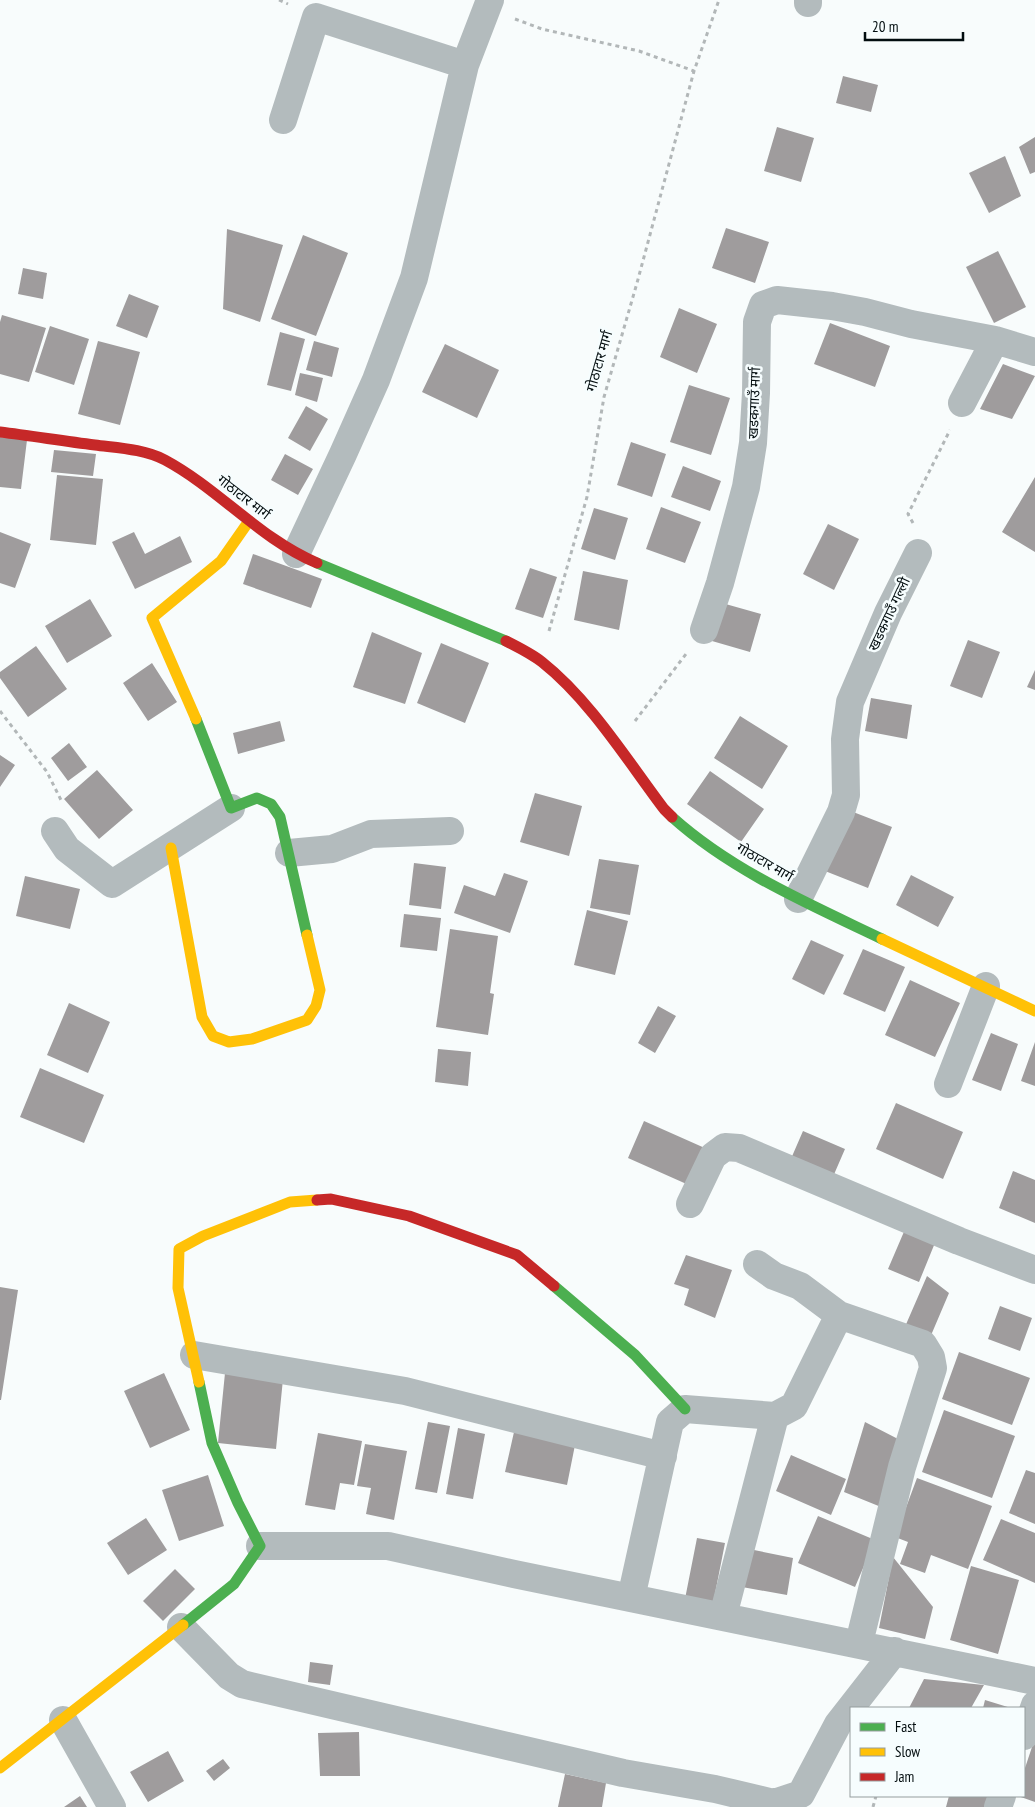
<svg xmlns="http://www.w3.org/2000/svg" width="1035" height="1807" font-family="'PT Sans Narrow','Noto Sans Devanagari',sans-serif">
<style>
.building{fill:#9f9c9d}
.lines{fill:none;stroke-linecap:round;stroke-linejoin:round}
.path{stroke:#b2b7b8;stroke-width:3;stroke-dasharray:4 4;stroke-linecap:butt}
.street{stroke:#b3bbbd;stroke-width:28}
.fast{stroke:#4caf50;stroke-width:11}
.slow{stroke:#ffc107;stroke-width:11}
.jam{stroke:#c62828;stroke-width:11}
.labels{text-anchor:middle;stroke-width:5;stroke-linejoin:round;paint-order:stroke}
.street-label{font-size:14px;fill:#030d0f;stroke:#f6fdfe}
</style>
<rect width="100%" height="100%" fill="#f8fcfc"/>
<path class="building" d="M843 76 878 85 871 112 836 103Z
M777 127 814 138 801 182 764 171Z
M1035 137V172L1030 174 1019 147Z
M1005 156 1021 196 989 213 969 173Z
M726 228 769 242 755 283 712 268Z
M227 229 283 245 260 322 223 309Z
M303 235 348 253 316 336 271 319Z
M998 251 1026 307 994 323 966 267Z
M23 268 47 273 43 299 18 294Z
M129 294 159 306 147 338 116 326Z
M679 308 717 324 697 373 660 357Z
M2 315 46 328 29 382 0 374V322Z
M830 323 890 346 875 387 814 364Z
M50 326 89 339 74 385 35 372Z
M280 332 305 339 291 391 267 385Z
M98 341 140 352 120 425 78 414Z
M314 341 339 348 332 377 306 370Z
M445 344 499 370 477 418 422 392Z
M1003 364 1035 376 1012 419 980 409Z
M300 373 323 378 317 402 295 395Z
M689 385 730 398 711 455 670 442Z
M306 406 328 419 310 451 288 438Z
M0 437 27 440 21 489 0 487Z
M631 442 666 454 652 497 617 485Z
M54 450 96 454 93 476 51 472Z
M285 454 313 469 298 495 271 480Z
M683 466 721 481 710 511 671 497Z
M57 475 103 479 96 545 50 540Z
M1035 477V552L1002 532Z
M661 507 701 522 685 563 646 549Z
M594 508 628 518 615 560 581 549Z
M828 524 859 539 834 590 803 574Z
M0 532 31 544 15 588 0 583Z
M134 532 145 554 180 536 192 562 135 589 112 542Z
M253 554 322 579 311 608 243 584Z
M530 568 557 577 543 618 515 609Z
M583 571 628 580 619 630 574 620Z
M90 599 112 636 67 663 45 626Z
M722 603 761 614 750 652 712 641Z
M372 632 422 653 405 704 353 687Z
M968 640 1000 652 982 698 950 686Z
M441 643 489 663 465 723 417 703Z
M36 646 67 689 28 717 0 678V672Z
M152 663 177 702 148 721 123 683Z
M1035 670V690L1027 687Z
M871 698 912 705 907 739 865 731Z
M740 716 788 746 762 789 714 758Z
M280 721 285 741 238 754 233 733Z
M69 743 87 767 68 781 51 758Z
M0 755 15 765 0 787Z
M97 770 133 810 99 839 64 799Z
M710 771 764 809 741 842 687 804Z
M535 793 582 806 569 856 520 842Z
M848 810 892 827 868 888 825 871Z
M599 859 639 865 630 915 590 908Z
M414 863 446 867 441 909 409 905Z
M504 873 528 881 510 933 454 913 464 885 495 896Z
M911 875 954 897 938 927 896 905Z
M25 876 80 889 70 929 16 916Z
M587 910 628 921 615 975 574 965Z
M404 914 441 918 437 951 400 947Z
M450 929 498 936 490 993 494 994 488 1035 436 1027Z
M811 940 844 955 824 995 792 979Z
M863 949 905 967 885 1012 843 994Z
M910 980 960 1003 935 1057 885 1035Z
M69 1003 110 1022 88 1073 47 1055Z
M658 1006 676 1016 655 1053 638 1043Z
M991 1033 1018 1044 1001 1091 972 1080Z
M1035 1042V1086L1021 1081Z
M438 1049 471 1052 468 1086 435 1082Z
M40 1068 104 1095 84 1143 20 1117Z
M896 1103 963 1132 943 1179 876 1149Z
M644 1121 707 1149 691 1186 628 1158Z
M803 1131 845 1149 832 1179 790 1161Z
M1013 1171 1035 1180V1223L999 1208Z
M909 1220 939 1233 919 1282 888 1269Z
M686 1255 732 1270 715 1318 684 1305 689 1289 674 1284Z
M927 1276 949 1293 929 1340 904 1329Z
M0 1287 18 1290 1 1400H0Z
M1000 1306 1032 1318 1020 1351 988 1339Z
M959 1352 1030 1378 1012 1425 942 1399Z
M164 1373 190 1430 150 1448 124 1391Z
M225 1373 283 1379 276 1449 218 1443Z
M944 1410 1015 1436 992 1498 922 1472Z
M428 1422 450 1426 437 1493 415 1489Z
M865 1422 898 1439 886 1509 844 1492Z
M458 1428 485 1434 473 1499 446 1494Z
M514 1432 575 1445 567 1485 505 1472Z
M318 1433 362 1441 354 1485 340 1483 335 1510 305 1505Z
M365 1444 407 1451 394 1520 366 1514 371 1488 357 1486Z
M791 1455 846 1479 831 1515 776 1491Z
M1026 1470 1035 1473V1524L1009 1513Z
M208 1475 224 1526 179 1541 162 1490Z
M917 1478 992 1506 968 1569 931 1555 925 1573 900 1564 908 1542 895 1537Z
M818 1516 875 1540 855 1587 798 1563Z
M146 1518 167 1550 128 1575 107 1543Z
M1001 1519 1035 1533V1583L983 1560Z
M697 1538 725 1543 712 1609 684 1604Z
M749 1549 793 1558 787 1595 742 1587Z
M893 1557 933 1607 925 1639 879 1628Z
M971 1566 1019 1580 998 1654 950 1640Z
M175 1569 195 1589 163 1621 143 1601Z
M310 1662 333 1665 330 1685 308 1682Z
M924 1679 984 1685 971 1708H909Z
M985 1700 1011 1708H983Z
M359 1732 360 1776H320L318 1733Z
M1035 1738V1802L1018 1796H1024V1771Z
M168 1751 184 1781 148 1802 130 1772Z
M223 1759 230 1768 214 1781 206 1771Z
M565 1774 606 1783 602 1807H558Z
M80 1796 87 1807H64Z
M949 1796H989L985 1807H946Z"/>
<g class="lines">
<path class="path" d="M279 0 288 4
M515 19 542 29 639 51 694 71
M913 523 908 514 950 430
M549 631 587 497 604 397 637 283 694 71 719 0
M0 711 47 772 62 802
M635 721 686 654
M873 1807 876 1796"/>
<path class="street" d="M808 3V0
M283 120 316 17 465 65
M962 403 995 340
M296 554 343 454 376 380 414 278 465 65 490 0
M704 630 720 583 746 487 753 443 756 393 757 322 763 305 777 300 832 306 865 312 911 324 995 340 1035 352
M55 831 67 849 112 884 231 808
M289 853 332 849 371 834 450 831
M798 899 841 812 846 795 845 739 850 702 888 613 918 553
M948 1084 986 986
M690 1204 713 1156 725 1147 739 1148 959 1241 1035 1270
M757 1264 774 1276 800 1286 839 1315 923 1344 931 1357 933 1368 902 1467 859 1643
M194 1355 405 1391 663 1456
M260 1546H388L514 1574 1035 1681
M631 1598 670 1422 685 1409 775 1416 794 1406 839 1315
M723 1616 775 1416
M181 1627 229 1676 242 1684 623 1773 715 1789 774 1803 801 1794 838 1724 895 1651
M63 1720 112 1807
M1024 1736 1035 1705
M998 1807 1002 1796"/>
<path class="fast" d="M317 563 506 641
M196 719 231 808 257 798 271 804 280 817 307 935
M672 817C732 871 809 904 882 939
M554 1286 635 1355 685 1409
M183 1625 234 1584 260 1546 238 1503 212 1443 199 1382"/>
<path class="slow" d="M196 719 152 618 221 561 249 521
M171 848 202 1017 213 1036 229 1042 252 1039 307 1020 316 1006 320 990 307 935
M882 939 1035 1011
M199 1382 178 1288 179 1249 203 1236 290 1202 317 1200
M0 1768 183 1625"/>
<path class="jam" d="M0 432C32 436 63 441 95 445 118 448 144 449 165 460 219 489 260 539 317 563
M506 641C518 647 532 654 542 662 590 700 627 760 664 809L672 817
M317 1200 331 1199 409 1216 517 1255 554 1286"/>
</g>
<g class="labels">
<g class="street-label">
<text transform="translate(599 361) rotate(-74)" y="5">गोठाटार मार्ग</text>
<text transform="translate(754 403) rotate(-88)" y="5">खडकगाउँ मार्ग</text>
<text transform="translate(244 497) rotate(38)" y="5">गोठाटार मार्ग</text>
<text transform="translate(889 614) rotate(-65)" y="5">खडकगाउँ गल्ली</text>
<text transform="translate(765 862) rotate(30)" y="5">गोठाटार मार्ग</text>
</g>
</g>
<rect x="850" y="1707" width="175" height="90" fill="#f6fdfe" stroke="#959d9e"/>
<rect x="860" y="1723" width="25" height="8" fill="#4caf50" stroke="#959d9e"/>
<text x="895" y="1732" font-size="15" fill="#030d0f">Fast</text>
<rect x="860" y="1748" width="25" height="8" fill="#ffc107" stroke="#959d9e"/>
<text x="895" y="1757" font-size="15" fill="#030d0f">Slow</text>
<rect x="860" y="1773" width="25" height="8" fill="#c62828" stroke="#959d9e"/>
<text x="895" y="1782" font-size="15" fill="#030d0f">Jam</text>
<path d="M865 32v8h98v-8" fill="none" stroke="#030d0f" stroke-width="2.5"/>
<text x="872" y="32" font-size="15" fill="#030d0f" stroke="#f6fdfe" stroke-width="4" paint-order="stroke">20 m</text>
</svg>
